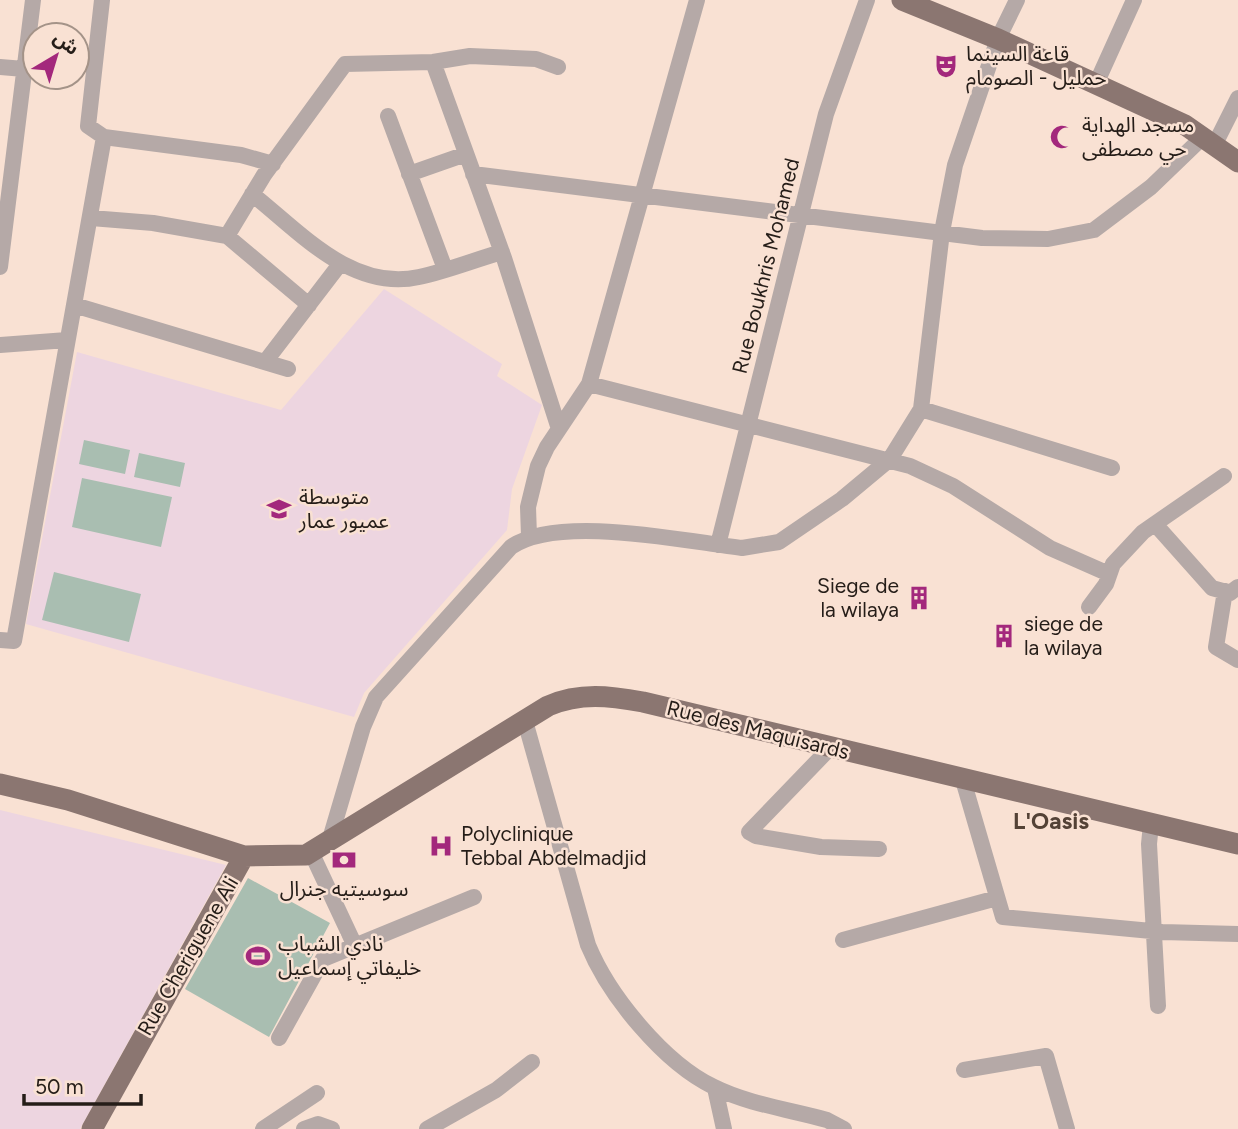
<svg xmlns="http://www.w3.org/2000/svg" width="1238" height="1129" font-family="Figtree,'Noto Sans Arabic',sans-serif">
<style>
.education{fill:#edd5e0}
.grass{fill:#a9beb1}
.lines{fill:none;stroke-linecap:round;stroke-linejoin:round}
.minor{stroke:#b5a9a7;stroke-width:16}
.major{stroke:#8b7671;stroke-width:21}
.labels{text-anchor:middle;stroke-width:5;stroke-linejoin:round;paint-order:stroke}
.poi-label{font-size:21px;fill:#251d18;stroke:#f9e1d3;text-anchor:start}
.street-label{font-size:21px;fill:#251d18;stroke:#f9e1d3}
.neighbourhood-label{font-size:23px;font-weight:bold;fill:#544236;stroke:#f9e1d3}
</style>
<rect width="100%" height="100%" fill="#f9e1d3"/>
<path class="education" d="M384 289 502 364 497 376 542 405 512 489 507 530 364 693 354 717 26 624 77 352 281 410Z
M0 810 226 865 80 1129H0Z"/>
<path class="grass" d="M84 440 130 450 125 474 79 464Z
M139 453 185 463 180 487 134 477Z
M82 478 172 497 161 547 72 527Z
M54 572 141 594 129 642 42 620Z
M248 878 330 923 269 1037 185 989Z"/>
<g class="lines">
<path class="minor" d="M102 0 88 126 104 137 241 155 273 164
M433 62 504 258 559 429
M0 67 24 69
M1096 84 1134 0
M388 116 445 269
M1215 144 1238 98
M409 174 466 154
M473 174 982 238 1048 239 1094 230 1151 187 1204 136
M252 194C300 232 352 292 419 277 447 271 474 260 502 252
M91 218 153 223 227 236 309 305
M227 236 264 175 345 64 433 62 470 56 536 59 558 67
M0 267 33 0
M74 305 288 369
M0 345 67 340
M265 362 340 264
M589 384 910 466 953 486 1050 548 1109 574
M921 409 1112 468
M1155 524 1212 588 1230 593 1238 587
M529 536 528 507 538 466 547 447 589 384 697 0
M718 545 826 114 867 0
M1225 591 1216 647 1238 660
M1089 607 1106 584 1113 564 1143 532 1224 476
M0 640 14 641 104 137
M525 721 588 945C609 996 664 1063 714 1087 748 1104 791 1110 827 1120L844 1129
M830 748 749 832 756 836 821 847 879 849
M963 780 1003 917 1162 932 1238 934
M1151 824 1149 844 1158 1006
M330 839 363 727 376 697 511 547C558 514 683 541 742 548L779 542 842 499 890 459 921 409 942 232 955 165 998 39 1017 0
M311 852 355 946
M843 940 997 898
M279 1038 323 959 474 897
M964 1070 1046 1056 1067 1129
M715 1088 724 1129
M263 1129 317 1093
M304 1129 318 1124 332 1129
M427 1129 496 1090 532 1062"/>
<path class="major" d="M902 0 998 39 1185 125 1238 162
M0 784 68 800 244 856 306 855 548 706C580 692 610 696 643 702L1238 844
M92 1129 244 856"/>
</g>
<defs>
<g id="theatre-bare" transform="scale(1.89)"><path d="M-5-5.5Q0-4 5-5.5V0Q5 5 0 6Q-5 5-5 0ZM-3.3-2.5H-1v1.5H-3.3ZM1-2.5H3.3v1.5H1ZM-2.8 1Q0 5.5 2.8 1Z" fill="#a3287c" stroke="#f9e1d3" stroke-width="2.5" paint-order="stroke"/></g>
<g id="mosque-bare" transform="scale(1.89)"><path d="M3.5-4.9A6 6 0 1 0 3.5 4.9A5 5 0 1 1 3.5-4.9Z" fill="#a3287c" stroke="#f9e1d3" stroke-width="2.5" paint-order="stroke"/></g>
<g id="school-bare" transform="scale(1.89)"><path d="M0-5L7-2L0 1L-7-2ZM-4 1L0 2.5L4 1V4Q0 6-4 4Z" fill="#a3287c" stroke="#f9e1d3" stroke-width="2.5" paint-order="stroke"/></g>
<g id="building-bare" transform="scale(1.89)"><path d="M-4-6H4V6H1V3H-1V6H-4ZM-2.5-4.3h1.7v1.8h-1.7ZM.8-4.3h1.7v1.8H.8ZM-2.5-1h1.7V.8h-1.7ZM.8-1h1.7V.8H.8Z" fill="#a3287c" stroke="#f9e1d3" stroke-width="2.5" paint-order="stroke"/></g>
<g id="hospital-bare" transform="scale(1.89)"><path d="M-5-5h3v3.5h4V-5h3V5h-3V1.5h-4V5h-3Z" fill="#a3287c" stroke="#f9e1d3" stroke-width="2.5" paint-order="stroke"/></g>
<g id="bank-bare" transform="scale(1.89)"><path d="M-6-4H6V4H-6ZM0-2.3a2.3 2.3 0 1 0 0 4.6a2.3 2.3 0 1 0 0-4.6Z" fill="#a3287c" stroke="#f9e1d3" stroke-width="2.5" paint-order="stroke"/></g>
<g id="stadium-bare" transform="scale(1.89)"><path d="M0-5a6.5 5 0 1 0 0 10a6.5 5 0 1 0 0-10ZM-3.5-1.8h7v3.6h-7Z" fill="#a3287c" stroke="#f9e1d3" stroke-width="2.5" paint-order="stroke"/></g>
</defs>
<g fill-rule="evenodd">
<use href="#theatre-bare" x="946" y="66"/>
<use href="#mosque-bare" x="1062" y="137"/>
<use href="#school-bare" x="279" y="509"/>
<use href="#building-bare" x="919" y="598"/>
<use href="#building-bare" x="1004" y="636"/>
<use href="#hospital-bare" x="441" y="846"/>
<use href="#bank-bare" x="344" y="860"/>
<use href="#stadium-bare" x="258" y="956"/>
</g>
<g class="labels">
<g class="poi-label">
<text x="966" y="61">قاعة السينما<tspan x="966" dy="24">حمليل - الصومام</tspan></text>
<text x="1082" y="132">مسجد الهداية<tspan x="1082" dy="24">حي مصطفى</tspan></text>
<text x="299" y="504">متوسطة<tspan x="299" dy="24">عميور عمار</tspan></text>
<text x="899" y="593" text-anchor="end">Siege de<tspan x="899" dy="24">la wilaya</tspan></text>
<text x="1024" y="631">siege de<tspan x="1024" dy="24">la wilaya</tspan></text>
<text x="461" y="841">Polyclinique<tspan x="461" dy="24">Tebbal Abdelmadjid</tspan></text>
<text x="344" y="896" text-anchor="middle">سوسيتيه جنرال</text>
<text x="278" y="951">نادي الشباب<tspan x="278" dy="24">خليفاتي إسماعيل</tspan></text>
</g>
<g class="street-label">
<text transform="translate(766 266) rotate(-76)" y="7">Rue Boukhris Mohamed</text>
<text transform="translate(758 730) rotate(14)" y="7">Rue des Maquisards</text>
<text transform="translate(188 956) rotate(-60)" y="7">Rue Cheriguene Ali</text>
</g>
<g class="neighbourhood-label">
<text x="1051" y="829">L'Oasis</text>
</g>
</g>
<g transform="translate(56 56) rotate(38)"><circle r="33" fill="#f9e1d3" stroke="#a49388" stroke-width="2"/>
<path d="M0-5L12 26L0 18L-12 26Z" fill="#a3287c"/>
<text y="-10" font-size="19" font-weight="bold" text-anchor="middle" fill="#251d18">ش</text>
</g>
<path d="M24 1094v10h117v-10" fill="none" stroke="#251d18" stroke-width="3.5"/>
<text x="35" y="1094" font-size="21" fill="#251d18" stroke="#f9e1d3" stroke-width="5" paint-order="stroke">50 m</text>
</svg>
